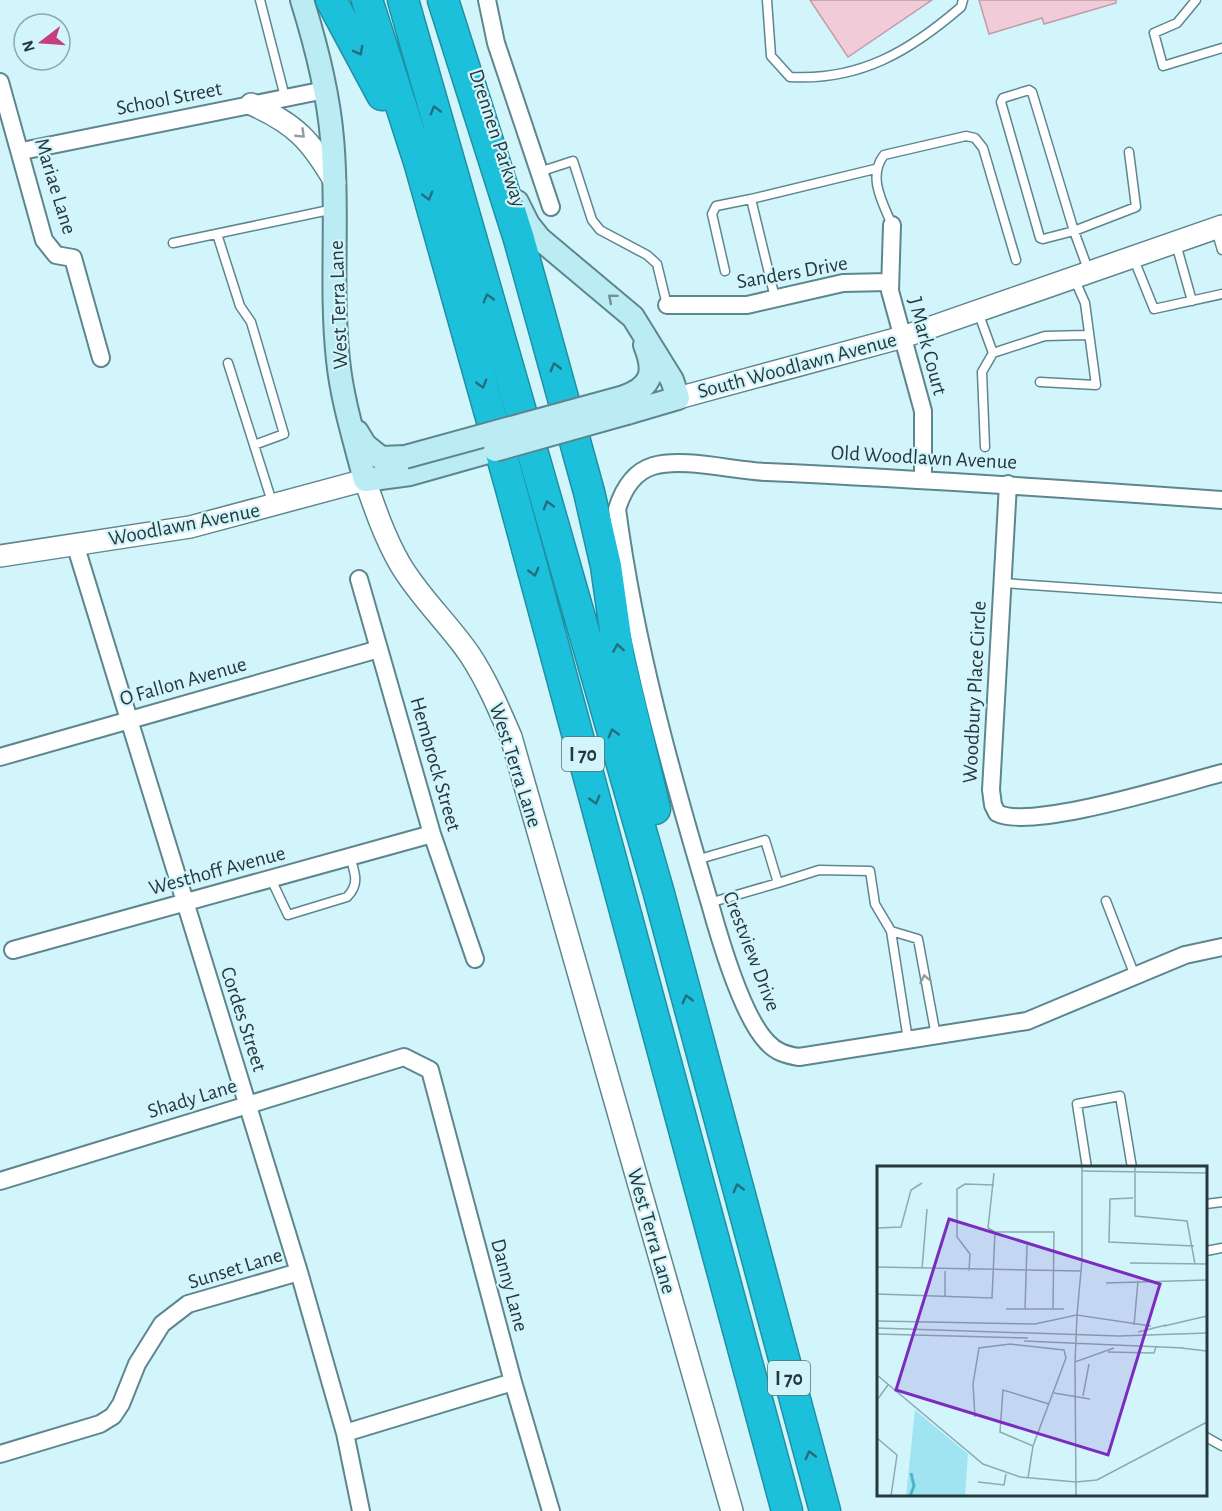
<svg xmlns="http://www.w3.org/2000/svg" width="1222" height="1511" font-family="'Alegreya Sans',sans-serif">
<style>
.building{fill:#f2cbd8;stroke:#c19ca8;stroke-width:1.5}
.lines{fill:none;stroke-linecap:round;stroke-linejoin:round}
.service-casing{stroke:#5d868e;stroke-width:11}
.minor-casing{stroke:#5d868e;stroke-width:20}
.tertiary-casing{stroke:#5d868e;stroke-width:24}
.secondary-casing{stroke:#5d868e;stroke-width:26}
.motorway-casing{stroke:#2090a3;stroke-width:33}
.service{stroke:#fff;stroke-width:8}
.minor{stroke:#fff;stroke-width:16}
.tertiary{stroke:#fff;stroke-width:21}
.secondary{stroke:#bbecf4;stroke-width:22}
.motorway{stroke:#1cc0db;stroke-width:30}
.secondary-bridge-casing{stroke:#5d868e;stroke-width:26;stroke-linecap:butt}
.secondary-bridge{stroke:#bbecf4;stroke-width:22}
.oneway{stroke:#236e7c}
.oneway2{stroke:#939c9e}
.oneway3{stroke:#719298}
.labels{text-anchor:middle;stroke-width:4.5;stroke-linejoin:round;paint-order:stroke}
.shield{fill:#d2f5fc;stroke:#5a7176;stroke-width:1.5}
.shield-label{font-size:20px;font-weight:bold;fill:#27383c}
.street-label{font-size:21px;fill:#27383c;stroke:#d2f5fc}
.inset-river{fill:none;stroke:#4bb6cb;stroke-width:3}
.inset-road{fill:none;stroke:#8ea9af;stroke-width:1.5}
.view{fill:#7b2cbf;fill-opacity:0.15;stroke:#7b2cbf;stroke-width:3}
.inset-edge{fill:none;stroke:#27383c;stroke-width:3}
</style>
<rect width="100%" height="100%" fill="#d2f5fc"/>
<path class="building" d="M810 0H932L848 57Z
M979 0H1116V3L1044 24 1042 18 989 34Z"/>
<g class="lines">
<g class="service-casing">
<path id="service" d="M260 0 285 97
M767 0 771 56 790 77C860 81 910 51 961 7L963 0
M1196 0 1177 23 1154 33 1163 66 1222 48
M1029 90 1032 92 1074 231 1043 239 1040 238 1001 102 1003 98Z
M539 172 573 161 592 220 600 230 647 255 657 264 667 305
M751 199 875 169
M892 225C883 203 867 177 884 155L966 136 975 138 983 148 1016 260
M1216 230 1222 250
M217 234 240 306 251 322 284 434 254 445
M173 243 334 209
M1176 244 1192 301
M1133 257 1154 309 1222 294
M725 271 712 214 716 206 751 199 775 298
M1089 272 1074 231 1136 207 1129 152
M978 312 993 353
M228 363 273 505
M1040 382 1096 385 1085 303 1074 278
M985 447 982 372 993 353 1045 336 1087 335
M1003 583 1222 598
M696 860 765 840 778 883 709 903
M271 879 288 915 347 897C360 884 355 873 350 857
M778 883 819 870 870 871 875 904 891 931 908 1040
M1106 901 1135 976
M891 931 918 939 936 1036
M1087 1168 1077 1104 1120 1096 1132 1168
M1206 1204 1222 1202
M1206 1251 1222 1248
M1206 1437 1222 1446"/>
</g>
<g class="minor-casing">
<path id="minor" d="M487 0 496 43 551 207
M0 82 44 240 56 255 73 258 101 358
M22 151 325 90
M892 225 890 291 923 411V478
M667 305H747L843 283 889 282
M1008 484 991 790 993 805 997 813C1031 831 1179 784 1222 773
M1222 500C1070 489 919 479 767 472 734 471 684 457 653 466 633 472 623 490 617 509 635 645 671 773 710 904 720 940 742 1016 767 1042 776 1052 786 1055 799 1057L1027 1021 1185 955 1222 947
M75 544 299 1272 345 1433 361 1511
M359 579 432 834 475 959
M0 757 379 649
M13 950 432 834
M0 1181 404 1057 430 1070 513 1382 551 1511
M345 1433 513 1382
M0 1454 100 1424 113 1416 121 1404 137 1364 162 1324 188 1304 299 1272"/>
</g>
<g class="tertiary-casing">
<path id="tertiary" d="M251 104C296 124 311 141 335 182
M678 398 903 337 1222 226
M0 556 190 527 365 480C375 509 385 538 400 564 420 598 449 624 470 655 487 681 499 709 511 737L732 1511"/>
</g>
<g class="secondary-casing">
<path id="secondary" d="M302 0C316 45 328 91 332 138 339 212 330 286 338 360 342 400 355 441 365 480L410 474 495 450
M517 202 528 224 540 239 633 317 672 380 678 398 627 413
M624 397C652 387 656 372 645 345
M357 432 365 445 381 458 405 457"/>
</g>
<g class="motorway-casing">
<path id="motorway" d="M331 0 382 95
M367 0 420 165 510 485 787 1511
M403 0 658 890 825 1511
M443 0 519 239 589 492 606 566 619 658 655 809"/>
</g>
<use href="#service" class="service"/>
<use href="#minor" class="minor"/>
<use href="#tertiary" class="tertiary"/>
<use href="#secondary" class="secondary"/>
<use href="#motorway" class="motorway"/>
<g class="secondary-bridge-casing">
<path id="secondary-bridge" d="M495 450 627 413
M405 457 624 397"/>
</g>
<use href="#secondary-bridge" class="secondary-bridge"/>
</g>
<defs><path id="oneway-chevron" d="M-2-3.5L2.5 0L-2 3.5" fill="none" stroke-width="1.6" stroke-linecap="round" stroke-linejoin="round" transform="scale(1.5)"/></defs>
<g class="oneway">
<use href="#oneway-chevron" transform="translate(359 51) rotate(62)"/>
<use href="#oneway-chevron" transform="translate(435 110) rotate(-106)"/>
<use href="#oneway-chevron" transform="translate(428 196) rotate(74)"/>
<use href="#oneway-chevron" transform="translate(488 298) rotate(-106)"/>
<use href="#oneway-chevron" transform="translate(555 367) rotate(-105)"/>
<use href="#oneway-chevron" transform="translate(482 384) rotate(74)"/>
<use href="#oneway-chevron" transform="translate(548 505) rotate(-106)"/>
<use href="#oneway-chevron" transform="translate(534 572) rotate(75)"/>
<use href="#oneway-chevron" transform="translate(618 648) rotate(-99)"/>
<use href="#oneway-chevron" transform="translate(613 733) rotate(-106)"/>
<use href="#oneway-chevron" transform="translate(595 800) rotate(75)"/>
<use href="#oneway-chevron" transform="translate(687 999) rotate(-105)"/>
<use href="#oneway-chevron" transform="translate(738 1188) rotate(-105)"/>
<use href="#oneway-chevron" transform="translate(810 1455) rotate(-105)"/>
</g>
<g class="oneway2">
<use href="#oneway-chevron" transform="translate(301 134) rotate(44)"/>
<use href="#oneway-chevron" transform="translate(925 979) rotate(-101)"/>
</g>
<use class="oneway3" href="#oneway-chevron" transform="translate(612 298) rotate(-140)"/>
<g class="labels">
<g class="shield">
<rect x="562" y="737" width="42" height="34" rx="4.5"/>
<rect x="768" y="1361" width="42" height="34" rx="4.5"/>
</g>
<g class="shield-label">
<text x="583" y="761">I 70</text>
<text x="789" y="1385">I 70</text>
</g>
<g class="street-label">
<text transform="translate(169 98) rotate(-11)" y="7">School Street</text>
<text transform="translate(498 138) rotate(72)" y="7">Drennen Parkway</text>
<text transform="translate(56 186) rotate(73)" y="7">Mariae Lane</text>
<text transform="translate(792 272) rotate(-10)" y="7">Sanders Drive</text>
<text transform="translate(338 305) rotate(-92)" y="7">West Terra Lane</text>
<text transform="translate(928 346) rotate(75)" y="7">J Mark Court</text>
<text transform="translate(797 365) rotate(-15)" y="7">South Woodlawn Avenue</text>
<text transform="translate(924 457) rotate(3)" y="7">Old Woodlawn Avenue</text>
<text transform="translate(184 524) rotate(-11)" y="7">Woodlawn Avenue</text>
<text transform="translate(183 681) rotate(-16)" y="7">O Fallon Avenue</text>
<text transform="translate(974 692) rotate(-87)" y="7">Woodbury Place Circle</text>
<text transform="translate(436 764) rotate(74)" y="7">Hembrock Street</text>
<text transform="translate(516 765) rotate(72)" y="7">West Terra Lane</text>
<text transform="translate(217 870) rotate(-15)" y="7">Westhoff Avenue</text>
<text transform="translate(752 951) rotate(69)" y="7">Crestview Drive</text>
<text transform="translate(244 1019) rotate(72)" y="7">Cordes Street</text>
<text transform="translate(192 1098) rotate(-17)" y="7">Shady Lane</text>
<text transform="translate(652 1231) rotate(74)" y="7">West Terra Lane</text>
<text transform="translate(235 1268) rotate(-17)" y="7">Sunset Lane</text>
<text transform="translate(510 1285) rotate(75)" y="7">Danny Lane</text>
</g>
</g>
<g transform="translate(877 1166)">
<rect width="330" height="330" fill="#d2f5fc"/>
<path d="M38 244 91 288 88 330H29Z" fill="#a0e4f2"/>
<path class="inset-river" d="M33 330 37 320 34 307"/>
<path class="inset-road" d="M258 0V50L310 55 318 98M206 5 330 7M256 32 233 33 232 76 317 80M0 62 24 61 34 24 45 17M118 66H177L176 143M253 97 330 98M0 101 204 105M45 103 50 43M68 105V131M92 105 93 88 80 71V23L88 18 117 19M229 117 330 114M0 128 115 132 118 66 111 62 117 7M129 143H187M148 143 150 79M0 155 158 158 200 149 205 94V0M257 159 261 115M287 160 330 150M0 162 242 170 330 167M261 166 289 159M0 168 151 172M147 175 307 182M237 182 198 196 200 149 274 160M304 182 330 185M231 186 277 187 279 181M198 196 199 330M0 209 106 298 143 311 199 316 220 314 330 256M177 227 213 233M206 230 212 198M0 234 11 219M98 251 96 218 102 182 133 178 187 184 189 192 156 280 151 312M0 272 20 289 14 330M156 280 123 266 126 224 172 238M101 316 127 319 129 308"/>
<path class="view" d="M72 53 283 118 231 289 19 224Z"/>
<rect width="330" height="330" class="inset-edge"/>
</g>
<g transform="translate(42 42) rotate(253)"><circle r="28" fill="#d2f5fc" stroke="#8ea9af" stroke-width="1.5"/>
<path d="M0-4.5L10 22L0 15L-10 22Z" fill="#c63e7b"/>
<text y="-9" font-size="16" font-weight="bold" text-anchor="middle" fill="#27383c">N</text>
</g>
</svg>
